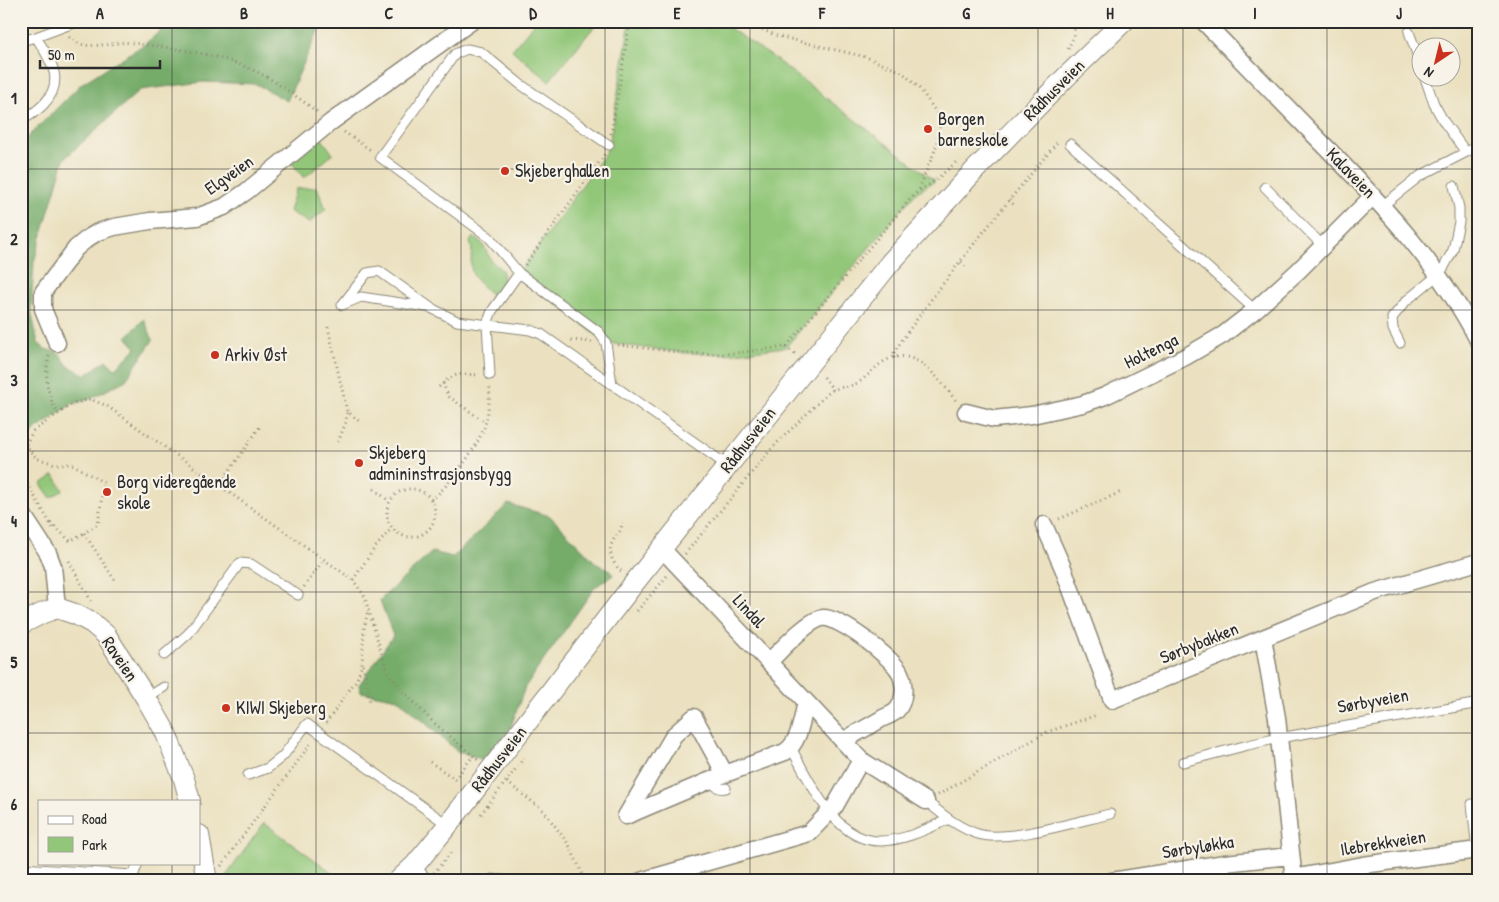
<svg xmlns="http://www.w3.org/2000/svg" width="1499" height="902" font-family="'Patrick Hand',sans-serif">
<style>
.green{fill:#92c779;stroke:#5e7952}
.forest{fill:#75ac69;stroke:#506c4a}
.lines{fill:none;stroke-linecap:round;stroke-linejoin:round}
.service-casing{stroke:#8b8676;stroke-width:11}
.minor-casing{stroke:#8b8676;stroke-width:19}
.tertiary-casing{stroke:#8b8676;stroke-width:22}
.path{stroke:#8b8676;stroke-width:3;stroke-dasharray:1 4;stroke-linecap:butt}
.service{stroke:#fff;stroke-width:9}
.minor{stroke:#fff;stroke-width:16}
.tertiary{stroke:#fff;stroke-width:20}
.grid{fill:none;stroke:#2b2b2b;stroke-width:1;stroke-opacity:0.55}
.poi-dot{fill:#c8321e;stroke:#f7f3e8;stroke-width:2}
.labels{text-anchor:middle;stroke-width:4.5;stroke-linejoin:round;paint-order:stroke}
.street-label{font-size:18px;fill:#2b2b2b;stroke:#f7f3e8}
.poi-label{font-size:18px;fill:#2b2b2b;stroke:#f7f3e8;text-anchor:start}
.neatline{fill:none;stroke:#2b2b2b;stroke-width:2}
.grid-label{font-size:16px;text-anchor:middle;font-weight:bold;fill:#2b2b2b}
</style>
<rect width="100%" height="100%" fill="#f7f3e8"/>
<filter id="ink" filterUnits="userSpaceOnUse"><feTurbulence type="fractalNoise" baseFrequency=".02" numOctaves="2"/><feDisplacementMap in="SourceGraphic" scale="10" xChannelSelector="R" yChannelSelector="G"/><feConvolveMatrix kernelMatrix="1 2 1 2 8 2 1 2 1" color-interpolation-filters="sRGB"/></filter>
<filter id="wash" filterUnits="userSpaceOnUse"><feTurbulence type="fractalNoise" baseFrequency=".0096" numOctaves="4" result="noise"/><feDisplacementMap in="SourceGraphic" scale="20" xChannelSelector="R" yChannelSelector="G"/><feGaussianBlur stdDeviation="1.12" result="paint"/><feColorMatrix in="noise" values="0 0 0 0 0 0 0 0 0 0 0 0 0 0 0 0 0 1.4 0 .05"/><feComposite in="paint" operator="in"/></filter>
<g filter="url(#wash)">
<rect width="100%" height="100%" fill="#ebe1c0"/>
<path class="green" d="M536 21H599L549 81 512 50Z
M630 21H719L771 56 935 181 917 192 901 210 786 347 726 354 686 353 606 343 519 273 605 154 609 145Z
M321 138 333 154 304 178 291 162Z
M317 187 326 209 309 223 289 211 296 189Z
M473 237 482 243 492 262 502 270 503 283 493 296C482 286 470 278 471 263 471 255 473 250 470 242Z
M54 475 63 490 51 498 41 484Z
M264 823 344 881H232L226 876Z"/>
<path class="forest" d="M172 21H312L318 31 287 101 256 84 203 82 140 90 64 159 34 262 31 310 38 343 45 349 59 353 68 366 86 375 106 360 115 369 136 348 126 337 144 319 153 340 126 380 90 399 72 404 34 431 26 444 21 446V279L27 257 21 229V157L27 138 81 84 145 44Z
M508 504 550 516 597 564 609 569 613 575 595 587 525 687 510 729 484 760 457 751 398 699 361 692 359 685 393 636 380 600 432 552 453 557Z"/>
</g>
<g filter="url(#ink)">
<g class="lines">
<g class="service-casing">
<path id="service" d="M1409 32 1422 68
M36 37 79 21
M21 41 36 37C50 60 66 80 44 104 37 111 30 116 21 120
M1425 78 1434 104 1444 122 1465 151
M1070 144 1255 310
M609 145 520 84 481 52 467 49 455 54 380 157 489 237 519 273 599 332 606 343 612 384
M1265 187 1323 246
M1382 206 1420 176 1478 146
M342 305 367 273 379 271 431 308 457 321 530 330 541 334 728 466
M342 305 361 297 427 307
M1400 343 1393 329 1392 318 1406 301 1438 275 1444 267 1453 250 1459 222V208L1454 186
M490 375 487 324 492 311 519 273
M164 655 188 634 240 563 251 564 298 595
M146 698 164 687
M791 748C810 781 834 841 880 841 904 841 927 829 949 819
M1183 762 1248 745 1279 738 1474 704
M248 775 268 768 283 756 307 724 448 825
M710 780C714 786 719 790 726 788
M926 801C942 814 958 828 978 834 1007 843 1079 821 1110 814
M1472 804 1477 850
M415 865 428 881
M21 868 133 875
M132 879 138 863
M489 881 492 879 514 881"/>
</g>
<g class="minor-casing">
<path id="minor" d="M1203 21C1242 61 1281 101 1320 141 1380 202 1439 264 1478 340
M57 343 43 309V292L76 248 88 238 98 232 114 227 150 221 197 217 224 207 247 191 331 122 472 21
M966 412 994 419 1032 415 1083 404 1105 396 1185 357 1223 335 1255 310 1298 271 1373 196
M21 512 48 553 53 566 57 608
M1044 525 1063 568 1112 700 1375 592 1478 562
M662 549 861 760 926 801
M1263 638 1277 718 1294 881
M769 662C780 651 807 621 822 618 838 615 891 657 899 671 905 682 906 701 896 711 893 714 887 716 883 718 870 726 856 733 843 741
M626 816 725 774 785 752C800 742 802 718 806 702
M626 816 674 735 694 717 725 774
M1293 878 1363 865 1478 850
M641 881 809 833 835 806 861 760
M1112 881 1225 863 1290 856"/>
</g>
<g class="tertiary-casing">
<path id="tertiary" d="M21 624 43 613 57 608 75 614 92 623 106 635 146 698 165 731 184 779 190 801
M199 835 207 881
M398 881 415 865 448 825 635 582 890 263 974 171 1066 77 1124 21"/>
</g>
<path class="path" d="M750 21 757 27 777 36 866 57 902 72 921 90 938 115 940 130 935 150 918 192
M69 37C87 54 110 40 132 43 173 48 217 53 255 71 278 82 298 98 319 113
M1068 49 1074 36 1075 21
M344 132 372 151
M611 134 630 21
M1009 200 1015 206
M961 262 965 267
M525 265 605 154
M328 327 347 411 359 421
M571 340 592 342
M618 345 686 353 726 354 786 347 901 210 917 192 935 181 956 162
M786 347 795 354
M49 356C44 376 47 396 58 413
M894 358V352C944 278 1002 209 1059 140
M824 377 833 390
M443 383 448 396 485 422
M439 387C455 372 458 374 479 375
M21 419 26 444 33 455 39 459 55 464H72L104 483 98 524 84 533 116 582
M338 442 346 422 347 412
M26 444 24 470 28 485 54 530
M21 446 26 444 33 431 72 404 90 399 107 406 353 580 364 595 387 671 401 689 432 721 478 760
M219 486 261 425
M387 513a24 24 0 1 1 48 0a24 24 0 1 1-48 0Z
M374 489 389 501
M431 500C449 486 476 449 484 428 489 414 489 399 490 385
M1059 519 1121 492
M51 523 70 541 84 533
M685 554 772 448 824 397C827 395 830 391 833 390 842 386 851 387 859 382 868 376 874 368 883 362 915 342 940 381 957 402
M69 561 91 601
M621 571C614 565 607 553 612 543 616 533 621 535 622 522
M353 580 374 549 391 529
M304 587 324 559
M637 611 667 576
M363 665 366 677 370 703
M326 723 357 679 362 665 364 629 368 610
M430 762 455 779 473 756
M507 782 544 811 569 845 586 881
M938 795 1047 732 1097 715
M481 814 524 758
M221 866 312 742
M434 873 452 851"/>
<use href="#service" class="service"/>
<use href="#minor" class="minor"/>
<use href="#tertiary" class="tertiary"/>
</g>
</g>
<path class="grid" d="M172 21V801M316 21V881M461 21V881M605 21V881M750 21V881M894 21V881M1038 21V881M1183 21V881M1327 21V881M21 169H1478M21 310H1478M21 451H1478M21 592H1478M21 733H1478M172 863V881"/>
<g class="poi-dot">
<circle cx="928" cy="129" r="5"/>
<circle cx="505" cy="171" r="5"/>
<circle cx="215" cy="355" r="5"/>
<circle cx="359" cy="463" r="5"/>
<circle cx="107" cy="492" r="5"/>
<circle cx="226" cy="708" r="5"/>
</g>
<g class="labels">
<g class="street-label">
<text transform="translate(1054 90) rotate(-45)" y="6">Rådhusveien</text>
<text transform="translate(1351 173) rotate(46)" y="6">Kalaveien</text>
<text transform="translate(229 175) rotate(-35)" y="6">Elgveien</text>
<text transform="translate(1151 351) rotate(-26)" y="6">Holtenga</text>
<text transform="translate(748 440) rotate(-52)" y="6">Rådhusveien</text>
<text transform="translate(749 611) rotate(47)" y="6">Lindal</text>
<text transform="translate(1199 643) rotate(-22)" y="6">Sørbybakken</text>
<text transform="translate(120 659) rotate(56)" y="6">Raveien</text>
<text transform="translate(1373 701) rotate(-10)" y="6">Sørbyveien</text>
<text transform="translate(499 759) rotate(-52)" y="6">Rådhusveien</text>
<text transform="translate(1383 843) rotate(-9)" y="6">Ilebrekkveien</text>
<text transform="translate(1198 847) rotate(-9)" y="6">Sørbyløkka</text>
</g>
<g class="poi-label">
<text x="938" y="125">Borgen<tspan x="938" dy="21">barneskole</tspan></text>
<text x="515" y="177">Skjeberghallen</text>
<text x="225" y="361">Arkiv Øst</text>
<text x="369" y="459">Skjeberg<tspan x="369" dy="21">admininstrasjonsbygg</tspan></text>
<text x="117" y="488">Borg videregående<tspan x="117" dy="21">skole</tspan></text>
<text x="236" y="714">KIWI Skjeberg</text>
</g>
</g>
<rect width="1499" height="902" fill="none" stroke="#f7f3e8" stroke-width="55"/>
<rect x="38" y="800" width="162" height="65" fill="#f7f3e8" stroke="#a5a39c"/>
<rect x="48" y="816" width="25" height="8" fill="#ffffff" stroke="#a5a39c"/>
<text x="82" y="824" font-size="15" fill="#2b2b2b">Road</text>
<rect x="48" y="837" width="25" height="15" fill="#92c779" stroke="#a5a39c"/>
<text x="82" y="850" font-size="15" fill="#2b2b2b">Park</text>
<g transform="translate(1436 62) rotate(215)"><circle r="24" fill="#f7f3e8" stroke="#a5a39c"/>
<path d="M0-4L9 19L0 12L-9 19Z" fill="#c8321e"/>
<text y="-8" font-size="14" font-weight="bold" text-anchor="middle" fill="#2b2b2b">N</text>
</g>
<path d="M40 60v8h120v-8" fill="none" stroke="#2b2b2b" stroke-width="2.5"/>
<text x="48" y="60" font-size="15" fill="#2b2b2b" stroke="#f7f3e8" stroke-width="4" paint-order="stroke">50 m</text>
<rect x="28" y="28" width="1444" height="846" class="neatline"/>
<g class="grid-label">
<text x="100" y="19">A</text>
<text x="244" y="19">B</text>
<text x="389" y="19">C</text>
<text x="533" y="19">D</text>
<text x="677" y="19">E</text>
<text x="822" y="19">F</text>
<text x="966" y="19">G</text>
<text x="1110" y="19">H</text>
<text x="1255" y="19">I</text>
<text x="1399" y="19">J</text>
<text x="14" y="104">1</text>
<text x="14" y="245">2</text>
<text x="14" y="386">3</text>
<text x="14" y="527">4</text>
<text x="14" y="668">5</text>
<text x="14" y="810">6</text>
</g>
</svg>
